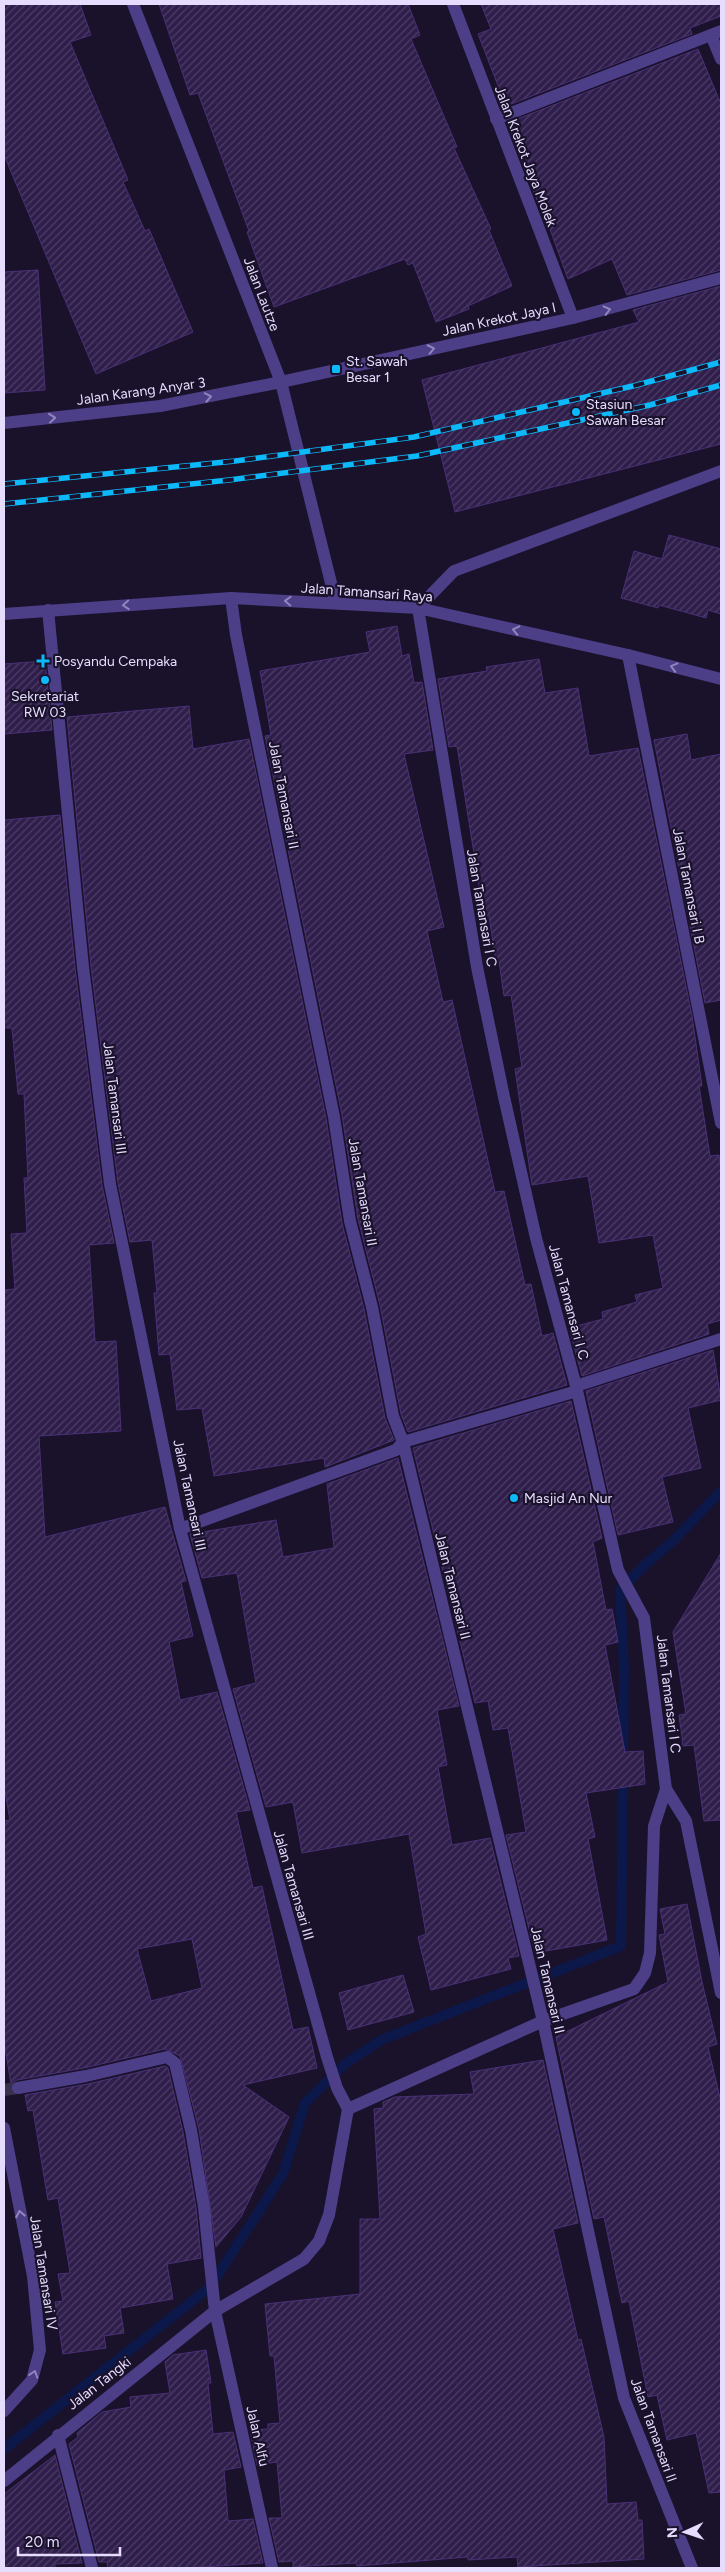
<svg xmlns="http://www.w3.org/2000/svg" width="725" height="2572" font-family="Figtree,sans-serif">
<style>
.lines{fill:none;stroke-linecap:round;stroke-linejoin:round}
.stream{stroke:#0c1849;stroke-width:10}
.building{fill:url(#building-hatch);stroke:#4a3077;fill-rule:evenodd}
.minor-tunnel{stroke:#39304b;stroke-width:12;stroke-dasharray:12 6;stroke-linecap:butt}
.service{stroke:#4d3e88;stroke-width:12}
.minor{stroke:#4d3e88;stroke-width:12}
.tertiary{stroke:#4d3e88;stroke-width:12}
.rail-casing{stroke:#0cb9fa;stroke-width:5.5}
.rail{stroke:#1a122b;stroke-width:4;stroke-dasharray:11;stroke-linecap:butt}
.oneway{stroke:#9285bd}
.poi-dot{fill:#0cb9fa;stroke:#1a122b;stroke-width:2}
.labels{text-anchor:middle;stroke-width:4.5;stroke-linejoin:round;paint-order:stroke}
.street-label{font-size:14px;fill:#e6dcfe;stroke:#1a122b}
.poi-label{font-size:14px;fill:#e6dcfe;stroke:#1a122b;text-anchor:start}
</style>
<defs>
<pattern id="building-hatch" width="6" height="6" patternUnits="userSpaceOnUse" patternTransform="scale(1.25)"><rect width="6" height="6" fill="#2f1e4b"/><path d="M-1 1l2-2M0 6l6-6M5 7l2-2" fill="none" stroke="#4d3e66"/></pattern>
</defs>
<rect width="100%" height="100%" fill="#1a122b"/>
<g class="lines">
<path class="stream" d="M623 1755 624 1667 620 1590 646 1564 674 1540 721 1491
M4 2449 210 2287 283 2174 305 2103 345 2064 381 2040 621 1946 623 1774"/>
</g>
<path class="building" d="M4 4H80L91 35 70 42 128 180 123 182 145 231 149 229 193 332 96 374 4 155Z
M159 4H408L420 35 411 39 457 147 454 148 491 229 489 230 512 286 468 306 469 309 436 322 413 263 408 265 405 259 274 307 247 232 249 231 198 93 190 95Z
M481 4H721V16L690 28 692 34 506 106 478 34 491 29Z
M698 49 721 104V270L627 295 612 259 568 279 542 207 540 208 507 123Z
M38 270 45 390 4 393V272Z
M721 286V444L455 512 422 380 639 322 633 310Z
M669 535 721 549V614L708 610 706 618 659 605 658 608 621 598 634 551 662 559Z
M397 626 402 656 409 654 414 683 422 682 433 750 404 754 444 927 427 931 443 1002 452 1000 495 1192 504 1191 525 1285 531 1284 542 1336 553 1333 567 1385 408 1432 401 1414 380 1305 358 1219 342 1115 265 736 271 735 260 671 370 652 366 632Z
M539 659 545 693 578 688 589 756 638 748 692 1016 702 1086H699L710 1156 719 1155 721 1172V1320L707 1324 709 1334 582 1376 569 1328 603 1319 602 1312 637 1302 635 1295 663 1288 653 1235 599 1243 588 1176 532 1185 515 1069 522 1067 511 995 504 996 499 961H496L489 916 484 917 457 746 449 747 438 679 487 671 486 667Z
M45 661 52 730 4 734V664Z
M189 706 193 749 249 739 326 1118 342 1223 364 1309 385 1418 394 1440 325 1467 324 1458 214 1476 202 1408 177 1410 170 1354 159 1355 154 1293H157L152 1240 130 1242 118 1183 91 966 67 717Z
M687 734 691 760 721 754V1000L705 1003 654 740Z
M60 815 75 968 102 1185 114 1243 89 1245 95 1342 116 1341 121 1431 39 1436 45 1537 165 1507 186 1581 181 1582 193 1636 169 1642 180 1700 217 1692 250 1810 236 1812 253 1888 262 1886 293 2030 308 2027 317 2068 243 2085 289 2117 241 2217 216 2247 199 2129 180 2056 165 2049 84 2068 17 2080 11 2084 4 2041V1821L10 1820 4 1786V1290L15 1289 11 1234 27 1233 24 1178H28L24 1094H18L12 1028H4V820ZM192 1939 202 1988 151 2001 137 1949Z
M713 1350 721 1400 688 1408 701 1468 662 1477 673 1522 618 1535 586 1391Z
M571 1401 602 1538 593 1542 606 1610 612 1609 618 1642 605 1645 625 1752 643 1751 645 1784 586 1793 595 1837 588 1839 607 1940 535 1953 506 1835 526 1832 508 1728 493 1730 488 1701 475 1703 413 1448Z
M398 1458 459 1706 437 1710 447 1765 438 1767 452 1845 490 1838 519 1956 508 1958 511 1969 431 1990 418 1937 426 1934 409 1834 302 1853 293 1802 266 1807 233 1689 256 1683 237 1573 202 1578 190 1534 276 1520 283 1557 334 1548 327 1484Z
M721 1553V1820L704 1821 694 1745 683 1746 679 1715 686 1714 673 1632Z
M687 1904 702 1982 717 2044 708 2047 721 2102V2492L709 2493 696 2433 667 2440 657 2395 648 2397 629 2301 622 2303 604 2217 594 2219 556 2037 668 1982 659 1935 665 1934 660 1909Z
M403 1975 414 2012 348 2030 339 1993Z
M543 2060 578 2223 553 2229 578 2340 581 2339 604 2437 607 2504 636 2502 638 2520H642L644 2559 518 2567 517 2557 468 2560V2557L357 2566 356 2563 293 2567V2561L279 2562 269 2518H282L277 2462 257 2465 250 2430 268 2429V2424L280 2423 274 2356H270L265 2304 360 2294V2219H380L374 2109 383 2108V2102L395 2097 474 2094 470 2072Z
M165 2066 168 2068 183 2132 196 2208 201 2258 167 2264 173 2299 120 2308 124 2333 104 2336 106 2348 63 2354 55 2302 63 2301 58 2274 70 2273 58 2198 48 2200 33 2110 28 2111 25 2095 88 2084Z
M206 2350 211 2383H208L213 2434 233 2432 241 2467 224 2470 228 2521 253 2519 263 2563 188 2568H108L107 2562H99L69 2444 78 2437 77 2433 102 2412 131 2407 130 2397 170 2393 165 2362 173 2355Z
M55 2455 82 2563 55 2564V2568H4V2494Z"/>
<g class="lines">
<path class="minor-tunnel" d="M4 2090 18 2088"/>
<path class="service" d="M418 608 454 571 721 471"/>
<path class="minor" d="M453 4 573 318
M711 35 721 59
M496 119 721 31
M231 598 236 635 334 1117 350 1221 372 1307 393 1416 403 1442 543 2021 624 2398 692 2568
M418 608 477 967 504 1097 536 1238 576 1386 618 1570 644 1618 666 1789 686 1821 721 1993
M628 655 721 1123
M576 1386 721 1339
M180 1529 396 1450 403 1442 577 1391
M18 2088 86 2076 167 2057 175 2063 191 2130 204 2207 215 2311 272 2568
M348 2109 543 2021 634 1989 645 1973 650 1953 654 1826 666 1789
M4 2128 33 2276 40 2350 32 2380 4 2411
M58 2435 92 2568
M4 2481 215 2311 304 2259 319 2241 329 2215 348 2109 337 2088 327 2057 180 1529 110 1184 83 967 48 610"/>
<path class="tertiary" d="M133 4 281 382 336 603
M4 423 160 406 281 382 573 318 721 278
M4 614 231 598 418 608 628 655 721 679"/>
<g class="rail-casing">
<path id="rail" d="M4 484 235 461 414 437 637 385 721 362
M4 504 229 480 417 456 650 405 721 385"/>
</g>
<use href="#rail" class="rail"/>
</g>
<defs><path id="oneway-chevron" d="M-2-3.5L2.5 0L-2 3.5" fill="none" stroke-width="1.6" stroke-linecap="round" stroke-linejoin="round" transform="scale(1.25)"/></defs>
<g class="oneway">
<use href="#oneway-chevron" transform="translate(607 310) rotate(-14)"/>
<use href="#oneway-chevron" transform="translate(431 349) rotate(-12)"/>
<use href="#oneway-chevron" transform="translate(208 397) rotate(-11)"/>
<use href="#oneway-chevron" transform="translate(52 418) rotate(-6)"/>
<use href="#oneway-chevron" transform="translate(288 601) rotate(-177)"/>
<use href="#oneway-chevron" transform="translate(126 605) rotate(176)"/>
<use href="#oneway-chevron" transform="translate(516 630) rotate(-167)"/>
<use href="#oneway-chevron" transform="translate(674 667) rotate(-165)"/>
<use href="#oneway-chevron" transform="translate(20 2214) rotate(-101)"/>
<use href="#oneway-chevron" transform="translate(34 2374) rotate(-72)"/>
</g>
<g class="poi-dot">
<rect x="331" y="364" width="10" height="10" rx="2.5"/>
<circle cx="576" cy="412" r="5"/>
<path d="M40.5 653.5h5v5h5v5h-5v5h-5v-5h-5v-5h5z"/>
<circle cx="45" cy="680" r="5"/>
<circle cx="514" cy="1498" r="5"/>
</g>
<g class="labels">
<g class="street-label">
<text transform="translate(526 156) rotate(69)" y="5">Jalan Krekot Jaya Molek</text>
<text transform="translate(262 294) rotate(69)" y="5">Jalan Lautze</text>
<text transform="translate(499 319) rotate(-12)" y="5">Jalan Krekot Jaya I</text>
<text transform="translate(141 391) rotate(-8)" y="5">Jalan Karang Anyar 3</text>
<text transform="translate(367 592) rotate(4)" y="5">Jalan Tamansari Raya</text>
<text transform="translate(284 795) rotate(79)" y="5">Jalan Tamansari II</text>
<text transform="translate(689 886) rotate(79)" y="5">Jalan Tamansari I B</text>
<text transform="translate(482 908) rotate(80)" y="5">Jalan Tamansari I C</text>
<text transform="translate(115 1098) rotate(83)" y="5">Jalan Tamansari III</text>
<text transform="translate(363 1192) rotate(80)" y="5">Jalan Tamansari II</text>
<text transform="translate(569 1302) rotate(75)" y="5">Jalan Tamansari I C</text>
<text transform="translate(190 1495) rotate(78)" y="5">Jalan Tamansari III</text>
<text transform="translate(453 1586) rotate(76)" y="5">Jalan Tamansari II</text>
<text transform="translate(669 1694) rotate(83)" y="5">Jalan Tamansari I C</text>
<text transform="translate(294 1885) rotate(74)" y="5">Jalan Tamansari III</text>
<text transform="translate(548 1980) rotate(77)" y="5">Jalan Tamansari II</text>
<text transform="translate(44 2273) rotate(81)" y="5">Jalan Tamansari IV</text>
<text transform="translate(99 2383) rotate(-38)" y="5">Jalan Tangki</text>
<text transform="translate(654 2430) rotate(70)" y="5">Jalan Tamansari II</text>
<text transform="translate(258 2436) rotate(77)" y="5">Jalan Alfu</text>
</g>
<g class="poi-label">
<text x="346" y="366">St. Sawah<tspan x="346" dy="16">Besar 1</tspan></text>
<text x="586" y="409">Stasiun<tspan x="586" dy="16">Sawah Besar</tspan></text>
<text x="54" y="666">Posyandu Cempaka</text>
<text x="45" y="701" text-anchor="middle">Sekretariat<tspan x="45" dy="16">RW 03</tspan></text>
<text x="524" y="1503">Masjid An Nur</text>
</g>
</g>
<rect width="725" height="2572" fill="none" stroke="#e6dcfe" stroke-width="10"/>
<g transform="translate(685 2532) rotate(267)" stroke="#1a122b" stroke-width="4" paint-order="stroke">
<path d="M0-4L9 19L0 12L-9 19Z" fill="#e6dcfe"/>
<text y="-8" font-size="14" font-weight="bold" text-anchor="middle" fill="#e6dcfe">N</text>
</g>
<path d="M18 2547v8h102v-8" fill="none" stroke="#e6dcfe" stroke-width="2.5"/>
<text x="25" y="2547" font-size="15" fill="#e6dcfe" stroke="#1a122b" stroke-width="4" paint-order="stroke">20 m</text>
</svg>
